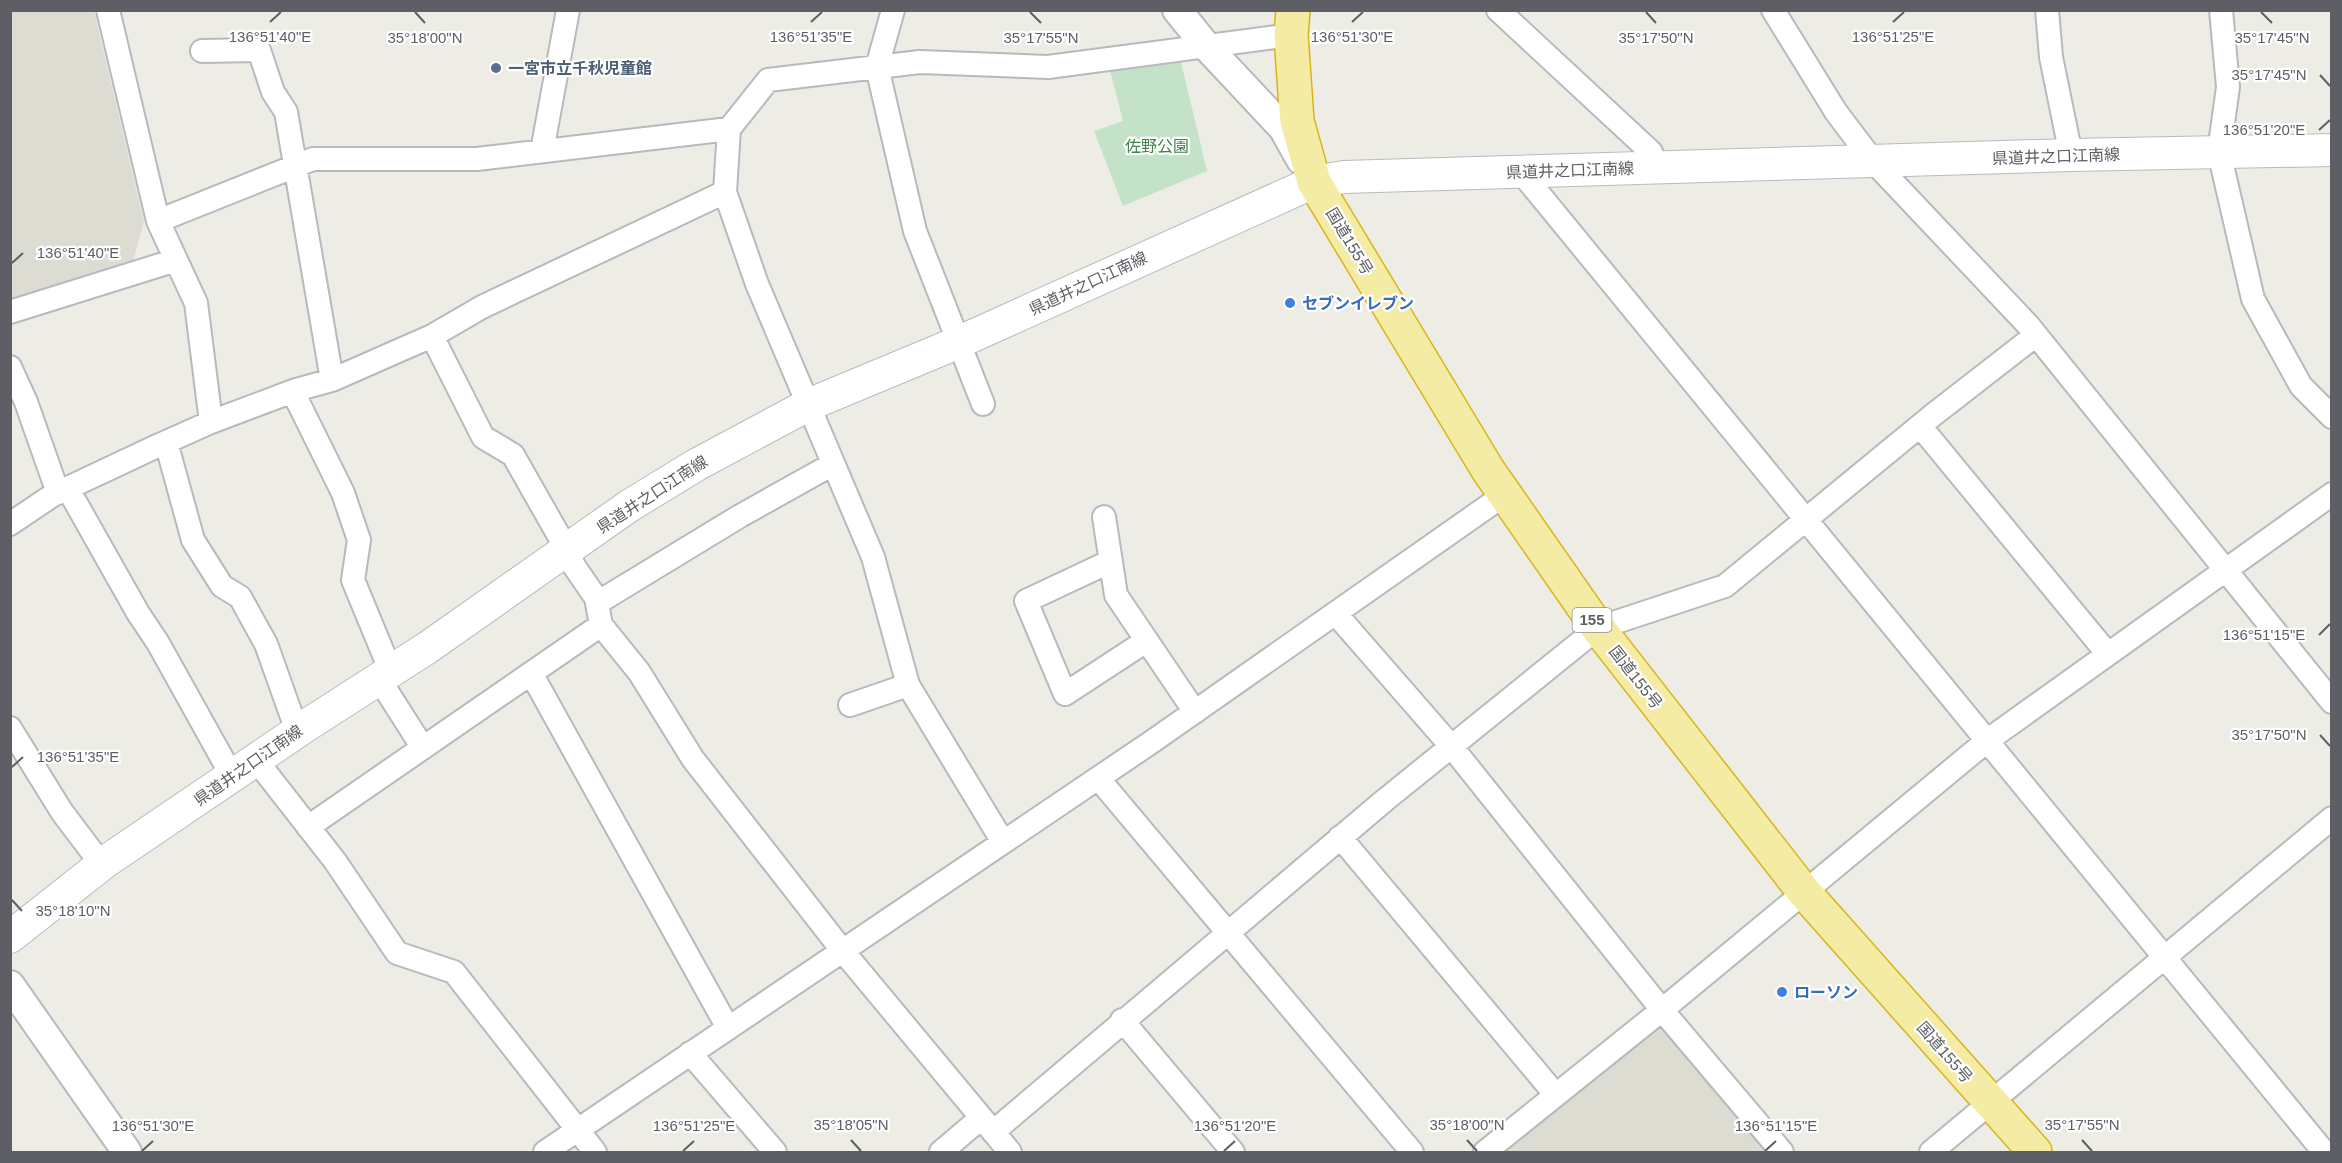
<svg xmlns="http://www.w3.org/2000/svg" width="2342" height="1163" font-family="Helvetica,'Noto Sans JP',sans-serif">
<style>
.education{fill:#dddcd3}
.green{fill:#c4e2c8}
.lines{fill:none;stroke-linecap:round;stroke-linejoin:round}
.minor-casing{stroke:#b7b9bd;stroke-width:26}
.tertiary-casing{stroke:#b7b9bd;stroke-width:32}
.secondary-casing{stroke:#b8babf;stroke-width:34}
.trunk-casing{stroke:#dab418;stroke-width:36}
.minor{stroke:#fff;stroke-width:22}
.tertiary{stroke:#fff;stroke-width:28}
.secondary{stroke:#fff;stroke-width:32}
.trunk{stroke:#f4eca4;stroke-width:33}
.ticks{fill:none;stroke:#5d5f64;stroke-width:2}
.service-dot{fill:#5c6f8a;stroke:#fff;stroke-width:2}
.shop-dot{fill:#3f7fe0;stroke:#fff;stroke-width:2}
.labels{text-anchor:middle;stroke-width:4.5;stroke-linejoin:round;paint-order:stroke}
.shield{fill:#fff;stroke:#8e8f92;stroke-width:1.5}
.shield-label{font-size:15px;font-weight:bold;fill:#5d5f64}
.service-label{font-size:16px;font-weight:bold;fill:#4e5e75;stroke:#fff;text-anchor:start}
.park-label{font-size:16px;fill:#3e8149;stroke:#fff}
.street-label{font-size:16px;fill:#5d5f64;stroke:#fff}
.shop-label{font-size:16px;font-weight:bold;fill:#366cbe;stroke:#fff;text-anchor:start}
.ticks-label{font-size:15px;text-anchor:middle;fill:#5d5f64;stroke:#fff;stroke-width:4.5;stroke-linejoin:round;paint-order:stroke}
</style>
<rect width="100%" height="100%" fill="#edede5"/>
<path class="education" d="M11 11H94L144 222 132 264 11 302Z
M1664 1018 1774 1152H1500Z"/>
<path class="green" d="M1180 58 1207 171 1123 206 1094 131 1123 121 1108 63Z"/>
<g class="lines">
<g class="minor-casing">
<path id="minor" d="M108 10 158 221 196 303 211 422
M893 10 877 67 915 231 983 404
M1498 10 1651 152 1657 168
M1773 10 1836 112 1873 161 2028 325 2332 702
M2047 10 2051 57 2071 155
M2221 10 2228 87 2219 152 2253 299 2301 386 2332 417
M202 51 259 50 273 92 286 112 332 380
M542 151 568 10
M1521 172 2324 1152
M158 221 313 159H477L729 129
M10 312 176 260
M432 336 483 437 513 455 567 550 574 566 596 598 601 625 639 672 693 759 842 950 1010 1152
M10 367 26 402 58 493
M293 392 343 493 359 540 353 580 391 672
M1920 426 2107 653
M166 442 193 540 222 586 240 597 266 644 297 731
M68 489 138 613 158 643 232 776
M1104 517 1116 595 1195 712
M10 524 53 495 155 447 211 422 296 390 332 380 432 336 482 307 725 192
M1111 561 1026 601 1065 694 1146 641
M597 603 740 516 833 464
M1336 614 1451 746 1662 1010 1782 1152
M531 673 728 1028
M379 679 423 748
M850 705 908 685
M10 728 62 812 102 865
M256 760 335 861 397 953 454 972 595 1152
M1098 778 1412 1152
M308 827 601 625
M1340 837 1555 1094
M1003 842 908 685 873 557 757 284 725 192 729 129 768 80 920 62 1048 67 1291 35
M1122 1020 1233 1152
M690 1053 775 1152
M993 1132 1385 800 1598 628 1725 586 1933 415 2036 335
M545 1152 1153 741 1504 495
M941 1152 981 1118
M1485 1152 1662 1010 1988 740 2332 494
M1931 1152 2332 818"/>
</g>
<g class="tertiary-casing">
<path id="tertiary" d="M1177 10 1207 47 1283 128 1301 160
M10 985 127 1152"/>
</g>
<g class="secondary-casing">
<path id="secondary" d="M10 937 105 862 307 725 427 648 629 506 696 465 808 405 957 343 1314 182 1344 177 2071 155 2332 150"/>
</g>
<g class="trunk-casing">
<path id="trunk" d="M1293 10 1291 35 1297 121 1314 182 1488 470 1598 628 1804 892 2035 1152"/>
</g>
<use href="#minor" class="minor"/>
<use href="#tertiary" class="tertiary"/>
<use href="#secondary" class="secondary"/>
<use href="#trunk" class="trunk"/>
</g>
<path class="ticks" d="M415 12 425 23M1030 12 1041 23M1646 12 1656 23M2261 12 2272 23M270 22 281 12M811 22 822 12M1352 22 1363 12M1893 22 1904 12M2320 75 2330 86M2319 130 2330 120M12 263 23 253M2319 635 2330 624M2320 735 2330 746M12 767 23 757M12 900 22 911M851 1140 861 1151M1467 1140 1477 1151M2082 1140 2092 1151M142 1151 153 1141M683 1151 694 1141M1224 1151 1235 1141M1765 1151 1776 1141"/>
<circle class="service-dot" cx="496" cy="68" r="6"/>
<g class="shop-dot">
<circle cx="1290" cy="303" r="6"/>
<circle cx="1782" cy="992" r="6"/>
</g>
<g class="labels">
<rect class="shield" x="1572.5" y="608" width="39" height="24" rx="4.5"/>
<g class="shield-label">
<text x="1592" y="625">155</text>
</g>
<g class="service-label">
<text x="508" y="74">一宮市立千秋児童館</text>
</g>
<g class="park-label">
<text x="1157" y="152">佐野公園</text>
</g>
<g class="street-label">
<text transform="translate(2056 156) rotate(-2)" y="6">県道井之口江南線</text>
<text transform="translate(1570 170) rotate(-2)" y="6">県道井之口江南線</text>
<text transform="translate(1350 241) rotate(59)" y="6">国道155号</text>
<text transform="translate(1088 283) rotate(-25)" y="6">県道井之口江南線</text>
<text transform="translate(652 494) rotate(-33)" y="6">県道井之口江南線</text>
<text transform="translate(1636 677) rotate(52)" y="6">国道155号</text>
<text transform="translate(248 765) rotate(-35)" y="6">県道井之口江南線</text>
<text transform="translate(1945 1052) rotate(49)" y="6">国道155号</text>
</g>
<g class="shop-label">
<text x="1302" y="309">セブンイレブン</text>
<text x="1794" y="998">ローソン</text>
</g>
</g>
<g class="ticks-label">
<text x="270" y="42">136°51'40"E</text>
<text x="811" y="42">136°51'35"E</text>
<text x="1352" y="42">136°51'30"E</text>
<text x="1893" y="42">136°51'25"E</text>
<text x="425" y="43">35°18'00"N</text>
<text x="1041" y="43">35°17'55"N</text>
<text x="1656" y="43">35°17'50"N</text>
<text x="2272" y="43">35°17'45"N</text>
<text x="2269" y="80">35°17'45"N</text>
<text x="2264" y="135">136°51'20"E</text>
<text x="78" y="258">136°51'40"E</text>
<text x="2264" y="640">136°51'15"E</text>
<text x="2269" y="740">35°17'50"N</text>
<text x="78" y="762">136°51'35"E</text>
<text x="73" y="916">35°18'10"N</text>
<text x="851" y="1130">35°18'05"N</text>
<text x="1467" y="1130">35°18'00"N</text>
<text x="2082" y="1130">35°17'55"N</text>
<text x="153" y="1131">136°51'30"E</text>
<text x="694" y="1131">136°51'25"E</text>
<text x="1235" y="1131">136°51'20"E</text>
<text x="1776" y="1131">136°51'15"E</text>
</g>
<rect width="2342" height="1163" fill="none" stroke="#5d5f64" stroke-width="24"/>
</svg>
